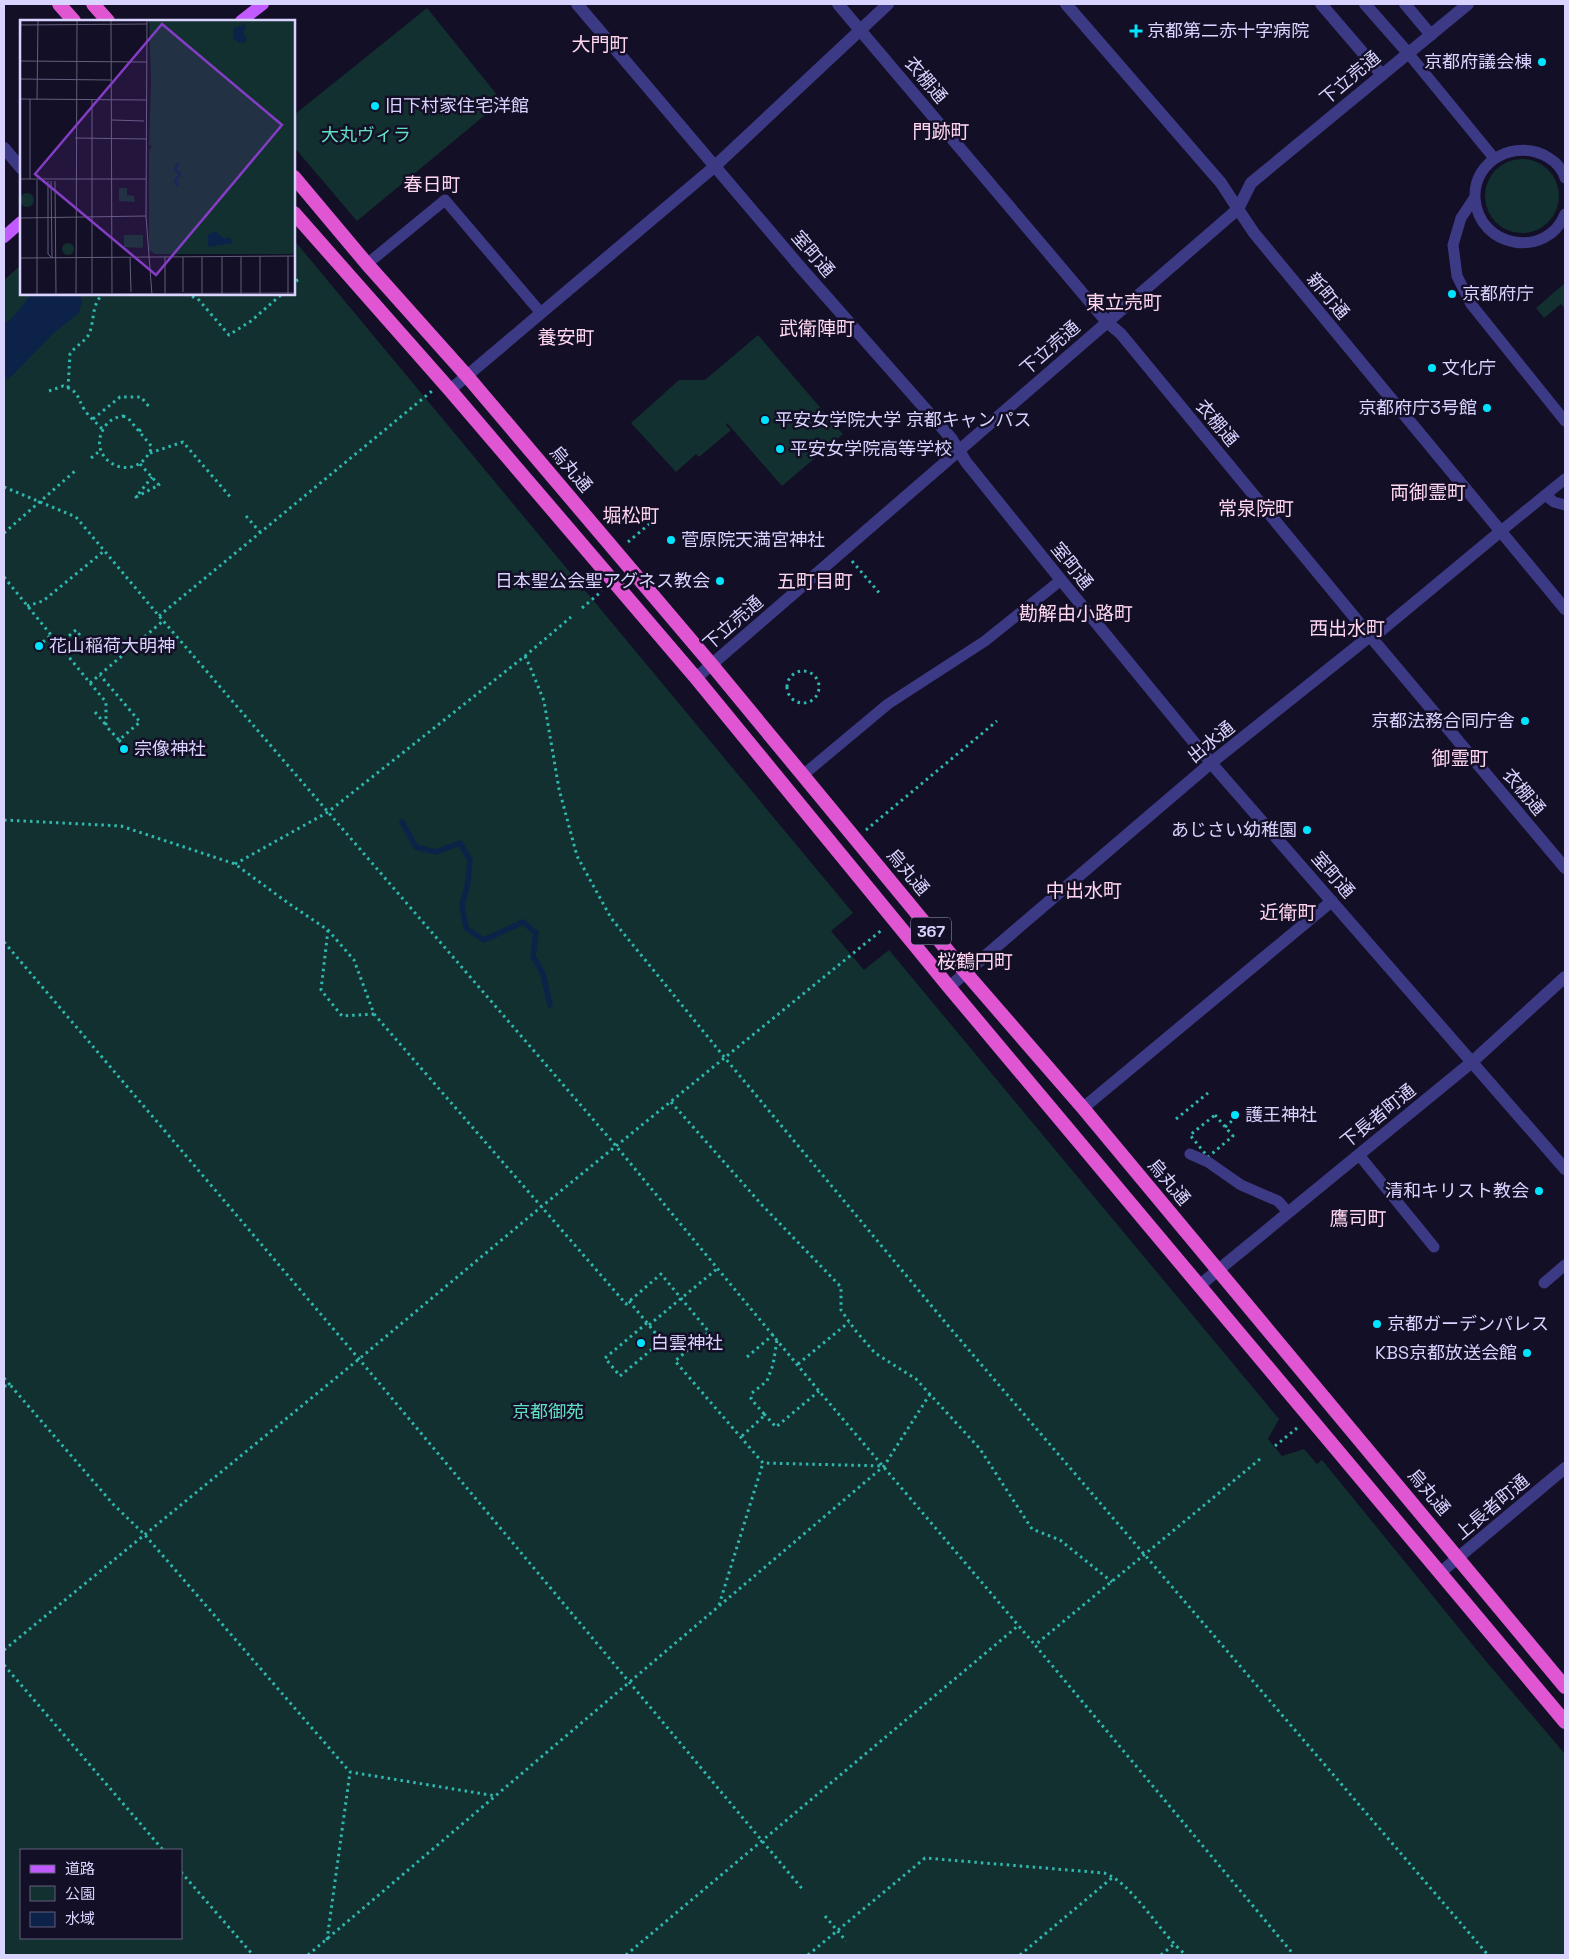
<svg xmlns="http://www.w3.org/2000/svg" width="1569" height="1959" font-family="'Space Grotesk','Noto Sans JP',sans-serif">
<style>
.green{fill:#12302f;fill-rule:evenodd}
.water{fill:#0c2248}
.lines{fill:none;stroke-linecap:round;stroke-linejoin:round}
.stream{stroke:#0c2248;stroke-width:5.5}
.path{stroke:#2fb8b0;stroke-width:3;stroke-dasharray:2.5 4;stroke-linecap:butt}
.service{stroke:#3d3a85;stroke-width:11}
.minor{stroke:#3d3a85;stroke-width:12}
.tertiary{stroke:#3d3a85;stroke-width:12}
.primary{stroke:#c25bff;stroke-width:12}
.trunk{stroke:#e055d1;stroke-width:14}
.poi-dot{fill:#00e5ff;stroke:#130f26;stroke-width:2}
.labels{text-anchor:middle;stroke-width:5;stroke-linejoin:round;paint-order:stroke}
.shield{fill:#130f26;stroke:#9e99be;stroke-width:1}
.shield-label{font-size:16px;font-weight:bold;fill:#d9d4ff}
.poi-label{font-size:18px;fill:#d9d4ff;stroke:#130f26;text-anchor:start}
.street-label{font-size:18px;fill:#d9d4ff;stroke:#130f26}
.park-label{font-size:18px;fill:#5fe0c0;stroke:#130f26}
.neighbourhood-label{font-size:19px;fill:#ffd6f0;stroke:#130f26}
.inset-river{fill:none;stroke:#0c2248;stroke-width:2.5}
.inset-road{fill:none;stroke:#625e7d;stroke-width:1}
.view{fill:#843dc5;fill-opacity:0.15;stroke:#843dc5;stroke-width:2.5}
.inset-edge{fill:none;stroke:#d9d4ff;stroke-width:2.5}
</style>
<rect width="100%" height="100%" fill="#130f26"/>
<path class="green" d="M427 8 502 101 357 221 294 147V115Z
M1485 196a37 37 0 1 1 74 0a37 37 0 1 1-74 0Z
M294 240 853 913 831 931 864 970 889 950 1279 1419 1268 1439 1282 1456 1304 1449 1317 1464 1322 1460 1485 1660 1565 1754V1955H4V280L21 265V294H294ZM21 1850H181V1938H21Z
M1565 283V309L1561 304 1544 318 1536 308Z
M758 335 843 434 782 486 727 423 726 425 731 430 699 457 696 454 676 472 631 423 679 380H705Z"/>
<path class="water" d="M32 294H79L82 301 79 313 54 333 8 380 4 372V324C16 318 22 303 32 294Z"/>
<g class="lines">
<path class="stream" d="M402 822 416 847 436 852 460 843 470 860 468 882 462 905 466 928 484 940 523 922 536 933 533 956 543 974 550 1005"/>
<path class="path" d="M294 273 297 281 294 284
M186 294 198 299 229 335 251 321 282 294
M68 388 70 354C75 346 85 342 89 334 95 321 91 302 104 294
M49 391 63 386C79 391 77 397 84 409 88 416 97 423 103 430
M123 416 128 418 152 447C136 488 84 460 104 428 108 421 115 417 123 416Z
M93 419 120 397H141L151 409
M139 431 144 427
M150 453 183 442 232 499
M91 458 101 450
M140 464 159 485 136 497 152 477
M4 487 76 517 159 616 616 1146 819 1391 1035 1645
M246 516 260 532
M4 533 75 471
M628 542 654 520
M852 561 881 595
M4 577 90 683 163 621
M27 606 43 601 104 551
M582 608 602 591
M159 616 432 391
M43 642 51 635
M59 644 76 630 82 638
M525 656 531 669 544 701 559 789 577 856 611 918 725 1058 950 1328 1488 1955
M787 687a16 16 0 1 1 32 0a16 16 0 1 1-32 0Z
M90 683 106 702V726L119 740 140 722 100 675
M95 712 106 725
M119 740 123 745
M4 820 121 826 235 864 288 903 328 930 354 960 374 1014 626 1304 661 1274 709 1332 675 1361 763 1463 883 1466
M866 830 997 721
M235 864 328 812 525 656 571 617
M328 930 321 990 342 1016 374 1014
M4 942 359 1359 804 1891
M671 1102 762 1205 841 1287V1310L855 1330 875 1353 916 1379 980 1449 1032 1529 1060 1540 1112 1582
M1215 1115 1233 1136 1208 1157 1190 1135Z
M1176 1119 1208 1093
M1225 1127 1233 1120
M1160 1179 1169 1172
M629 1301 662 1341 620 1376 605 1358 647 1323
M649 1325 718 1268
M747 1357 774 1334
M798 1364 849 1322
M4 1378 11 1386
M4 1386H11L113 1504 145 1535 350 1772 496 1796
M764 1414 776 1427 819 1391
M742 1436 765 1415 751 1399 752 1393 767 1381 773 1365 777 1340
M1275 1446 1297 1428
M1260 1459 1035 1645 1294 1955
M719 1605 763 1463
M4 1650 359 1359 541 1207 883 929
M4 1665 163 1850
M181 1872 253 1955
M825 1916 846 1941
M327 1940 350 1772
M308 1955 884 1466 930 1394
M626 1955 1019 1625
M808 1955 925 1858 1104 1873C1132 1882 1161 1935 1186 1955
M1020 1955 1113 1877
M1161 1955 1173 1945"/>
<path class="service" d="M1408 53 1494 158
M1565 178C1563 170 1556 162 1549 158 1518 138 1473 159 1475 198 1478 248 1547 260 1565 214
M1475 197 1461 218 1453 245 1457 276 1471 304 1565 421
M367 264 445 200 541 313
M1545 495 1554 502 1565 505
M1501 531 1565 479
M803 775 888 704 985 641 1061 580
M1190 1154 1208 1162 1241 1185 1278 1201 1288 1212
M1359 1155 1434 1247
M1544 1283 1565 1265"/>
<path class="minor" d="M577 4 802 269 951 438 966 462 1061 580 1211 763 1565 1169
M838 4 1107 322 1121 334 1370 636 1565 868
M1066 4 1221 183 1238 209
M1321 4 1382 75
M1405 4 1431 35
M4 148 21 168
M450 390 714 167 888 4
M949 987 1211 763 1370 636 1378 633 1501 531
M1083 1108 1332 901
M1441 1572 1565 1468"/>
<path class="tertiary" d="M1365 4 1408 53
M1238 209 1254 233 1565 609
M696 678 1238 209 1251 183 1468 4
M1200 1285 1472 1062 1565 977"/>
<path class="primary" d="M241 21 263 4
M4 237 21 222"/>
<path class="trunk" d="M59 4 74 21
M93 4 108 21
M294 177 367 264 467 376 712 665 966 973 1083 1108 1565 1687
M294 213 450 390 696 678 949 987 1565 1722"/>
</g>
<g class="poi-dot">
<path d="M1133.5 23.5h5v5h5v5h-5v5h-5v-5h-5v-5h5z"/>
<circle cx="1542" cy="62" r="5"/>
<circle cx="375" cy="106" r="5"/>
<circle cx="1452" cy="294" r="5"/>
<circle cx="1432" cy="368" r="5"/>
<circle cx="1487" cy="408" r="5"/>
<circle cx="765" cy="420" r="5"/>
<circle cx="780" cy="449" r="5"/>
<circle cx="671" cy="540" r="5"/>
<circle cx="720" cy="581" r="5"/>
<circle cx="39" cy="646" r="5"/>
<circle cx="1525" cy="721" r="5"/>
<circle cx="124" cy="749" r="5"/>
<circle cx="1307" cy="830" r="5"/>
<circle cx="1235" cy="1115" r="5"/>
<circle cx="1539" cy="1191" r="5"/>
<circle cx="1377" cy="1324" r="5"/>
<circle cx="641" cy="1343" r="5"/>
<circle cx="1527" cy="1353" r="5"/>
</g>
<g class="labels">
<rect class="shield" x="911" y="917.5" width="40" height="27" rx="4"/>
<g class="shield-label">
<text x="931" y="937">367</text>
</g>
<g class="poi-label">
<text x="1147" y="37">京都第二赤十字病院</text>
<text x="1532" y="68" text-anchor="end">京都府議会棟</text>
<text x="385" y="112">旧下村家住宅洋館</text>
<text x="1462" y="300">京都府庁</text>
<text x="1442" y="374">文化庁</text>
<text x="1477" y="414" text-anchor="end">京都府庁3号館</text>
<text x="775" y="426">平安女学院大学 京都キャンパス</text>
<text x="790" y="455">平安女学院高等学校</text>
<text x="681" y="546">菅原院天満宮神社</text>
<text x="710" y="587" text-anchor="end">日本聖公会聖アグネス教会</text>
<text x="49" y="652">花山稲荷大明神</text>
<text x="1515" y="727" text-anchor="end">京都法務合同庁舎</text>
<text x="134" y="755">宗像神社</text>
<text x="1297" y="836" text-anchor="end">あじさい幼稚園</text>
<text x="1245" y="1121">護王神社</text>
<text x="1529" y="1197" text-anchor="end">清和キリスト教会</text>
<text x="1387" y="1330">京都ガーデンパレス</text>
<text x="651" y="1349">白雲神社</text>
<text x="1517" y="1359" text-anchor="end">KBS京都放送会館</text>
</g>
<g class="street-label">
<text transform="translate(1350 78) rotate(-40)" y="6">下立売通</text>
<text transform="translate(926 80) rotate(50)" y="6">衣棚通</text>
<text transform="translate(813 254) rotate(49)" y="6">室町通</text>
<text transform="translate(1328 296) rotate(50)" y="6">新町通</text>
<text transform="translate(1050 348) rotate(-41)" y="6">下立売通</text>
<text transform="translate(1217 423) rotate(50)" y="6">衣棚通</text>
<text transform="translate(571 469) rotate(50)" y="6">烏丸通</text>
<text transform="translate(1072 566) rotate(51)" y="6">室町通</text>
<text transform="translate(733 623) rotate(-41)" y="6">下立売通</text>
<text transform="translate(1211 742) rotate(-39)" y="6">出水通</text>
<text transform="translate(1524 792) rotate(50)" y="6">衣棚通</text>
<text transform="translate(908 872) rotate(50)" y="6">烏丸通</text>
<text transform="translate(1333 875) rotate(49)" y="6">室町通</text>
<text transform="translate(1378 1116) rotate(-39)" y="6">下長者町通</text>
<text transform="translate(1169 1182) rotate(50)" y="6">烏丸通</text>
<text transform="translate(1429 1492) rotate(50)" y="6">烏丸通</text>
<text transform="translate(1492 1507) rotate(-40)" y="6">上長者町通</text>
</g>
<g class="park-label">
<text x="366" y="141">大丸ヴィラ</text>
<text x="548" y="1418">京都御苑</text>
</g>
<g class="neighbourhood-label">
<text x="600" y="51">大門町</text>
<text x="941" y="138">門跡町</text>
<text x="432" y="191">春日町</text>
<text x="1124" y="309">東立売町</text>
<text x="817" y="335">武衛陣町</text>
<text x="566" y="344">養安町</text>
<text x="1428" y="499">両御霊町</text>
<text x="1256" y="515">常泉院町</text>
<text x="631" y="522">堀松町</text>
<text x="815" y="588">五町目町</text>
<text x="1076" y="620">勘解由小路町</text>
<text x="1347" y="635">西出水町</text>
<text x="1460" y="765">御霊町</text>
<text x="1084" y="897">中出水町</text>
<text x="1288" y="919">近衛町</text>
<text x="975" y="968">桜鶴円町</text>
<text x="1358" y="1225">鷹司町</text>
</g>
</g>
<g transform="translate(20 20)">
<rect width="275" height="275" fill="#130f26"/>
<path d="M129 0H275V234H135L129 230V130L132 126 129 125 131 61ZM99 168H107V175L114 176 115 182 99 181ZM0 180a7 7 0 1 1 14 0a7 7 0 1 1-14 0ZM104 215H123V228L104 227ZM42 229a6 6 0 1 1 12 0a6 6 0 1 1-12 0Z" fill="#12302f"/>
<path d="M222 0 226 8 223 12 227 18 226 22 219 23 213 18V8L223 5ZM195 211 205 219 210 217 213 223 188 227V215Z" fill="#0c2248"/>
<path class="inset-river" d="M158 166 155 161 160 154 155 149 158 143"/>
<path class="inset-road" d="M91 0 92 273M127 0 126 196 132 275M0 5 127 4M0 41 127 42M0 41 1 0M0 59 91 60M0 79 127 80M10 79V159M17 80 18 0M72 80V275M92 100 124 101M55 118 127 119M0 159H126M17 160V275M28 161V234L32 238M31 161 32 238M35 161 36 275M0 198 126 196M240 236V275M145 237V275M202 237V275M0 238 275 236M110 238 111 272M163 272V237M0 274 275 273M221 274V237M268 274V236M56 275 57 0M182 275V237"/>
<path class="view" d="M142 4 262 105 136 255 15 154Z"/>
<rect width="275" height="275" class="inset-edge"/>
</g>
<rect width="1569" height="1959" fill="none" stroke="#d9d4ff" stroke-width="10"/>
<rect x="20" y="1849" width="162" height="90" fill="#130f26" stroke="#625e7d"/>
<rect x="30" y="1865" width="25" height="8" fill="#c25bff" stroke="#625e7d"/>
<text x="65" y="1874" font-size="15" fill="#d9d4ff">道路</text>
<rect x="30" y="1886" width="25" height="15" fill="#12302f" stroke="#625e7d"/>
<text x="65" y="1899" font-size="15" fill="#d9d4ff">公園</text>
<rect x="30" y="1912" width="25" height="15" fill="#0c2248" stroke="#625e7d"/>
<text x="65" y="1924" font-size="15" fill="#d9d4ff">水域</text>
</svg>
